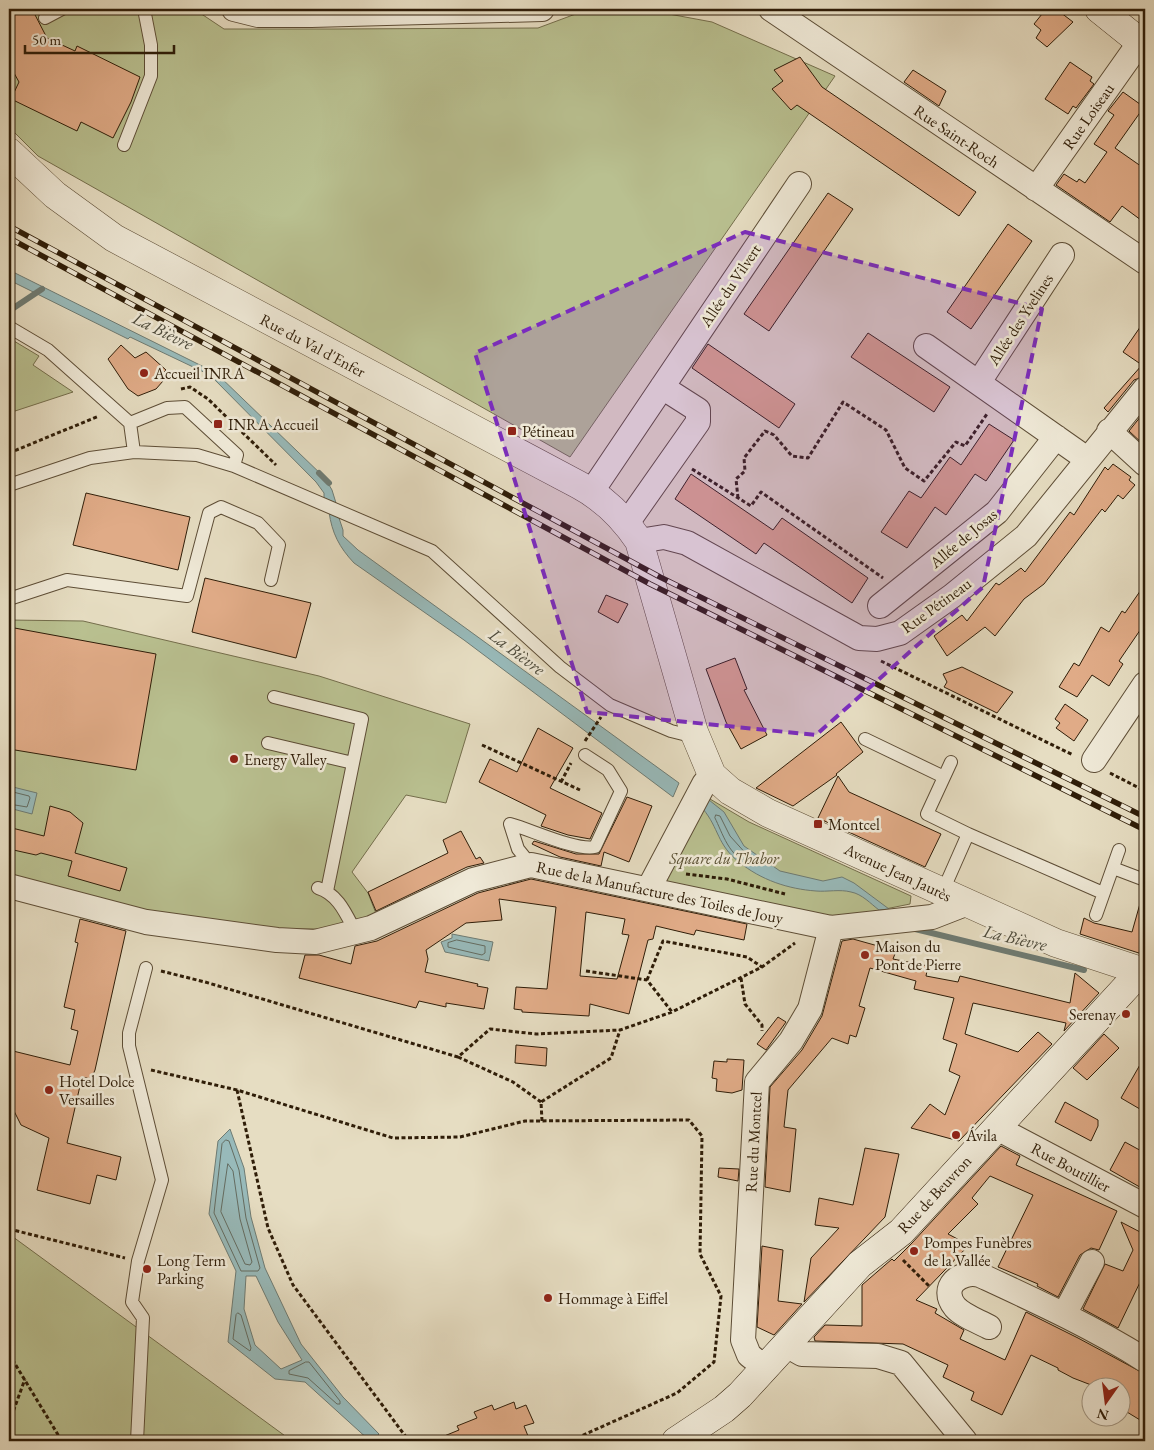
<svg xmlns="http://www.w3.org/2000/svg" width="1154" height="1450" font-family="'EB Garamond',serif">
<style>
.green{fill:#b9c090;stroke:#746e4c}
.water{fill:#98baba;stroke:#6e7b73;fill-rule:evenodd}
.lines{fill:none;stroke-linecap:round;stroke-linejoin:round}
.shore{stroke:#646c61;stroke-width:1}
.stream{stroke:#6e7b73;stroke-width:6}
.building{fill:#e0ab87;stroke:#2f1d08;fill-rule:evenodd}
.service-casing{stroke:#5d4d36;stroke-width:14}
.minor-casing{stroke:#5d4d36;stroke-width:26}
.tertiary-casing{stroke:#5d4d36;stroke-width:29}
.secondary-casing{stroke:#2f1d08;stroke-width:29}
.path{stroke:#2f1d08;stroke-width:3;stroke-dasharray:4 2.5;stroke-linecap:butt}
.service{stroke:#efe9d7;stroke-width:12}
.minor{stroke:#efe9d7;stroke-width:24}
.tertiary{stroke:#efe9d7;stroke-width:28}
.secondary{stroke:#efe9d7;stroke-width:28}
.rail-casing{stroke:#2f1d08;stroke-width:5.5}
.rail{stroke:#efe9d7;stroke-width:4;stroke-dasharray:11;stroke-linecap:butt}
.marked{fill:#7b2cbf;fill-opacity:0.2;stroke:#7b2cbf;stroke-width:4;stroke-dasharray:10 6;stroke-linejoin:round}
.poi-dot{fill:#8f2418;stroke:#efe9d7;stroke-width:2}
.labels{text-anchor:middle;stroke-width:5;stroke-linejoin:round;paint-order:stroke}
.street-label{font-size:16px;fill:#2f1d08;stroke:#efe9d7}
.poi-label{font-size:16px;fill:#2f1d08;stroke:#efe9d7;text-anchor:start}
.park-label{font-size:16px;font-style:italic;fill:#584e31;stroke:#efe9d7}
.water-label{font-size:18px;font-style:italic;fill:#4e4c3d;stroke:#efe9d7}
</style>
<rect width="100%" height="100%" fill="#e6ddc2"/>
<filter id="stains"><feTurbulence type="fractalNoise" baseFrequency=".004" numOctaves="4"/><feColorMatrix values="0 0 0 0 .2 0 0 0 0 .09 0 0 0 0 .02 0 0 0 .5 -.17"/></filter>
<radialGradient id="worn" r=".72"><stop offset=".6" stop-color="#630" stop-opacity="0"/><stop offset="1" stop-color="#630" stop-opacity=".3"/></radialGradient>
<path class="green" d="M9 9H194L224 29H333L538 28 589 9H642L712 22 835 76 570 457 38 156 9 127Z
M9 338 39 356 33 365 73 392 9 413Z
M9 620 83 621 319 676 470 724 446 803 406 795 352 872 368 893 377 916 319 929H281L158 914 9 878Z
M710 799 749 822 911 896 910 904 831 920 649 888Z
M9 1234 292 1441H9Z"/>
<path class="water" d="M9 270 216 373 325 478 332 490 336 503 324 498V493L316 482 210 375 130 337 128 339 9 280Z
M329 512 338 515 343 530V536L358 550 679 783 673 797 464 640 354 563C339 547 332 533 329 512Z
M9 786 37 793 32 814 9 808Z
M709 800 724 812 744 846 780 871 823 881 842 877 854 883 889 909 879 910C871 904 862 894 851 892 840 889 827 892 816 891 788 889 761 880 739 862 717 845 719 828 703 809Z
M452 934 493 942 489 961 445 952 441 942 452 938Z
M230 1129 244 1168 251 1217 265 1268 301 1344 343 1397 379 1434 373 1441H370L305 1382 275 1379 228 1342 236 1271 209 1214 218 1141ZM246 1276H256L278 1322 302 1360 281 1369 255 1345 244 1309Z"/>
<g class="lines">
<path class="shore" d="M9 791 29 796 30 798 27 807 9 804
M716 815 720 816 730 836 749 857 748 861C730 859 722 832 715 818Z
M457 940 485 946V953L482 955 448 947V943Z
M226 1140 229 1141 239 1170 246 1218 260 1268 258 1271H241L214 1213 222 1144Z
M228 1164 233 1171 240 1219 252 1262 250 1265 245 1264 221 1212Z
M238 1313 241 1315 251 1348 250 1351 233 1339 236 1315Z
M306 1362H309L340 1401V1404H337L308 1378 289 1374V1371Z"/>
<path class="stream" d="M9 311 42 289
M319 473 329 483
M911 928 1084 970"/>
</g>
<path class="building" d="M9 9H32L47 38 75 51 77 46 140 77 131 102 113 138 81 122 77 131 11 99 19 82 9 64Z
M1046 9H1056L1073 22 1047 47 1036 38 1041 30 1034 24Z
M800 57 822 87 976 192 959 216 797 105 791 110 772 89 783 81 774 70Z
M1070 62 1092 77 1090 81 1094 84 1076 108 1073 106 1068 114 1045 99Z
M913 70 946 91 939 106 904 82Z
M1123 92 1144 107 1115 148 1145 169V223L1122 206 1110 222 1056 185 1064 174 1077 182 1079 179 1085 183 1107 152 1094 144 1114 115 1108 111Z
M828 193 853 209 769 331 744 314Z
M1008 224 1032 241 971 329 947 312Z
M1145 320V376L1134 380 1108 412 1104 408 1142 365 1123 352Z
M868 333 950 387 934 412 851 357Z
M708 344 795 404 779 428 692 368Z
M121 345 135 358 146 352 166 370 159 377 163 381 156 389 138 396 128 389 108 359Z
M1145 411V446L1129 431Z
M989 424 1014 440 986 481 975 474 946 515 935 507 907 548 881 532 909 491 921 498 950 457 961 465Z
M1113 464 1131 477 1129 480 1135 485 1123 499 1118 495 1105 512 1102 509 1044 584 1024 599 995 636 985 627 947 656 934 636 962 615 967 621 996 583 999 585 1021 568 1025 572 1070 512 1074 515 1105 467 1108 470Z
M691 474 773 530 782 518 868 578 852 603 764 543 756 554 675 499Z
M86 493 190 517 178 570 73 545Z
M205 578 311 603 296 658 192 632Z
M1145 584V623L1119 661 1123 664 1109 686 1092 675 1077 697 1059 687 1074 663 1079 666 1101 627 1109 632 1122 611 1125 613Z
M606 595 628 604 618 623 598 612Z
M9 627 156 654 136 770 9 749Z
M735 658 747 689 744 690 767 735 741 749 726 722 706 669Z
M962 667 1013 692 997 713 944 687 947 682 943 674Z
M1065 704 1088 720 1074 741 1056 728 1060 723 1055 719Z
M841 722 863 752 836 774 837 775 793 806 756 788Z
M538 728 573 748 550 788 602 813 590 839 568 835 541 826 546 815 479 782 490 759 517 772Z
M838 776 849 792 941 834 925 867 818 818Z
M627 797 652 806 629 862 604 852 601 866 560 857 532 844 534 841 576 854H599Z
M50 806 70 812 83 823 75 853 127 868 120 891 68 876 72 861 41 853 36 855 9 849 12 828 44 836Z
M461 831 476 859 480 857 484 863 467 867 376 911 368 892 448 853 443 840Z
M531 879 747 924 744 940 696 930 694 935 656 926 653 939 648 940 629 1014 590 1004 589 1016 522 1012V1010L514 1009 516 987 547 989 556 907 499 899 502 920 466 923 426 950 428 959 425 972 478 984 477 986 488 988 484 1009 446 1003V1007L419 1001 416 1008 299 978 305 955H319L351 964 355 946 377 941 478 893ZM586 912 625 919 622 934 629 935 617 979 580 976Z
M1141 900 1145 901V955L1080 934 1084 918 1094 923 1132 932Z
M80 919 126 931 95 1070 91 1079 82 1077 67 1143 121 1157 116 1180 97 1175 90 1204 37 1190 49 1138 21 1125 9 1101V1050L70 1065 78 1031 71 1029 75 1010 64 1007 78 943 75 942Z
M853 939 896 951 893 959 928 966 926 976 958 982 960 976 1070 1003 1075 973 1099 993 1064 1031 1066 1023 973 1003 965 1034 1018 1052 1038 1032 1052 1044 959 1141 911 1128 930 1104 945 1115 960 1076 949 1071 957 1044 943 1039 954 998 914 989 916 981 870 968 859 1006 865 1008 856 1037 850 1035 848 1044 832 1038 788 1090 784 1127 796 1129 790 1192 765 1187 770 1087 802 1050 822 1016 842 941Z
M778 1017 786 1022 766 1050 757 1044Z
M1104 1034 1119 1048 1087 1080 1073 1068Z
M516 1045 547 1048 546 1066 515 1063Z
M1145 1056V1112L1121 1098Z
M727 1059 744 1060 742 1090 732 1093 716 1091 717 1079 712 1078 714 1061 727 1062Z
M1065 1102 1098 1120V1126L1091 1141 1055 1122Z
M1125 1142 1145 1153V1190L1110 1170Z
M1001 1146 1020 1156 1016 1165 1117 1211 1099 1250 1091 1248 1080 1255 1058 1297 1037 1286 1038 1284 998 1267 1033 1195 990 1176 972 1198 978 1204 948 1234 969 1245 916 1300 937 1309 935 1313 964 1330 960 1339 1005 1360 1026 1312 1078 1338 1145 1374V1423L1122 1409V1388H1099L1073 1378 1058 1370V1368L1031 1355 1002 1415 971 1400 974 1392 943 1377 948 1365 903 1344 815 1341 814 1337 825 1325 862 1326V1285L892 1259 894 1261 912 1243Z
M865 1148 899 1154 885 1217 804 1302 811 1258 839 1228 815 1225 819 1198 853 1205Z
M719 1168 739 1169 738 1181 718 1177Z
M1121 1222 1142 1233 1145 1226V1278L1144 1274 1118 1328 1083 1309 1105 1264 1123 1271 1133 1250Z
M762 1246 783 1250 778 1301 802 1304 774 1335 757 1327Z
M514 1402 516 1409 526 1405 534 1423 524 1426 530 1441H432L459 1430 457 1426 477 1418 474 1412 492 1405 494 1410Z"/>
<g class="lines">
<g class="service-casing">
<path id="service" d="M45 18 62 9
M124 145 151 76V45L144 9
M9 327 48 350 130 423 134 452
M130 423 167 408 185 407 237 455 234 466
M9 485 90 458 134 452 197 455 234 466 432 551 560 667 610 705 671 731 683 734 694 732
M9 599 67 580 187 596 209 513 221 507 258 523 279 545 271 580
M274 697 362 719 327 891
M865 739 944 777
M268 743 353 763
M951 762 927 814 968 834
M531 865 518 849 510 824C532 830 576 851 595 847L621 791 608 770 585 755
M1113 868 1142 879
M318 888C338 894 346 914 355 931
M942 893 968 834 1103 893
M1096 915 1119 850
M137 1441 143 1318 132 1302 138 1261 162 1180 129 1046V1033L146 968"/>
</g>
<g class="minor-casing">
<path id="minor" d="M234 9 258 15H311L542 9
M771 9 1145 262
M1036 189 1140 42
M926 346 1087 459
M979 382 1062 255
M1109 431 1145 464
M592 491 799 184
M627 523 698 422V410L662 387
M639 541 664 537 687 543 859 638 877 639 900 633 952 596 1026 536 1145 389
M880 606 997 512 1056 437
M1094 760 1145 684
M9 886 146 922 277 940 315 942 371 928 473 880 531 865 831 928 932 917 968 903
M649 888 704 784 712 775
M997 1128 1145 1206
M1064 1315 1092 1262
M989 1327C978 1321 963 1316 955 1307 939 1287 960 1270 980 1275 1036 1301 1093 1327 1145 1360
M786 1345 802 1354 878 1356 901 1363 965 1441
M764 1367 749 1355 743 1340 757 1082 791 1041 810 1009 831 928"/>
</g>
<g class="tertiary-casing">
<path id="tertiary" d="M9 152 55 195 114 238 579 485C605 499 623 517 639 541L694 732 712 775 730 791 768 813 1056 943 1141 971"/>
</g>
<g class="secondary-casing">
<path id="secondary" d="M1099 9 1145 46
M676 1441 724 1409 740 1395 860 1264 901 1232 1141 971 1145 973"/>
</g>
<path class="path" d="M181 389 190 387 208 399 276 465
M9 453 99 416
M692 469 751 506 761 492 883 578
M738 498 736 479 745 471 744 458 765 431 774 435 792 456 808 458 843 402 886 430 905 468 924 481 956 442 965 446 987 414
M881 661 1073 755
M585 741 601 717
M482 745 580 790
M1110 773 1145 791
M561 782 571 763
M686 874 727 879 785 894
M161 971 205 982 458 1057 490 1029 536 1034 620 1030 672 1012 762 967 795 943
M586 971 647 980 672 1012
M741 978 745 1004 762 1025V1031
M647 980 663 941 747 957 762 967
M458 1057 513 1082 541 1102
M151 1070 237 1090 393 1138 460 1137 525 1121 689 1120 702 1136 700 1254 721 1296 714 1362 677 1393 570 1441
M237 1090 268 1228 293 1285 409 1441
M542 1121 541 1102 611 1058 620 1030
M9 1229 125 1258
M903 1260 929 1286
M9 1354 60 1438 65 1441
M9 1423 25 1379"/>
<use href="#service" class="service"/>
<use href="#minor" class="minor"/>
<use href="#tertiary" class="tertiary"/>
<use href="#secondary" class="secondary"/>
<g class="rail-casing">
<path id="rail" d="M9 226 660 577 1145 817
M9 238 650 584 1145 830"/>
</g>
<use href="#rail" class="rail"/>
</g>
<path class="marked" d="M745 232 1042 309 983 587 816 735 587 712 475 353Z"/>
<g class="poi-dot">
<circle cx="144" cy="373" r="5"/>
<rect x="213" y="419" width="10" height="10" rx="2.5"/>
<rect x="507" y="426" width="10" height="10" rx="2.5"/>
<circle cx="234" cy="759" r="5"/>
<rect x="813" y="819" width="10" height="10" rx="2.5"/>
<circle cx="865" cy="955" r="5"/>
<circle cx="1126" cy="1014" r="5"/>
<circle cx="49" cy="1090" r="5"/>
<circle cx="956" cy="1135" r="5"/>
<circle cx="914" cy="1251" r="5"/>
<circle cx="147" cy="1269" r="5"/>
<circle cx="548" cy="1298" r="5"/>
</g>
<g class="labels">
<g class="street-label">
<text transform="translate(1088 116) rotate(-55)" y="6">Rue Loiseau</text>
<text transform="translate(957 136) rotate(34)" y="6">Rue Saint-Roch</text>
<text transform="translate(730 285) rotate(-56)" y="6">Allée du Vilvert</text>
<text transform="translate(1020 319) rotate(-57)" y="6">Allée des Yvelines</text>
<text transform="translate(313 345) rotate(28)" y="6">Rue du Val d'Enfer</text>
<text transform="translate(963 538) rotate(-40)" y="6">Allée de Josas</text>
<text transform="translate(936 605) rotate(-36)" y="6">Rue Pétineau</text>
<text transform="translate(898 872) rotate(25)" y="6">Avenue Jean Jaurès</text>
<text transform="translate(660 892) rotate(12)" y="6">Rue de la Manufacture des Toiles de Jouy</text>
<text transform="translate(753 1142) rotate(-87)" y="6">Rue du Montcel</text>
<text transform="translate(1071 1167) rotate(28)" y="6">Rue Boutillier</text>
<text transform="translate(934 1194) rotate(-47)" y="6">Rue de Beuvron</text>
</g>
<g class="poi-label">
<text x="154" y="379">Accueil INRA</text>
<text x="228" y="430">INRA Accueil</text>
<text x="522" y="437">Pétineau</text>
<text x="244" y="765">Energy Valley</text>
<text x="828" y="830">Montcel</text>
<text x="875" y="952">Maison du<tspan x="875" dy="18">Pont de Pierre</tspan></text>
<text x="1116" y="1020" text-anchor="end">Serenay</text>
<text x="59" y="1087">Hotel Dolce<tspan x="59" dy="18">Versailles</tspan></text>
<text x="966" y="1141">Ávila</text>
<text x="924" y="1248">Pompes Funèbres<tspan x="924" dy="18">de la Vallée</tspan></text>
<text x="157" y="1266">Long Term<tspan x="157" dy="18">Parking</tspan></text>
<text x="558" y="1304">Hommage à Eiffel</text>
</g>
<g class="park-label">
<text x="724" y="864">Square du Thabor</text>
</g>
<g class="water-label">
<text transform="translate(163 331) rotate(26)" y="6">La Bièvre</text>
<text transform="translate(517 652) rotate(37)" y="6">La Bièvre</text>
<text transform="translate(1015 938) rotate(13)" y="6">La Bièvre</text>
</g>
</g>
<rect width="1154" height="1450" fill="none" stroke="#e6ddc2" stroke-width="30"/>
<rect x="10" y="10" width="1134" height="1430" fill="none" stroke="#2f1d08" stroke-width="2.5"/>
<rect x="15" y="15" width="1124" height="1420" fill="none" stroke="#2f1d08"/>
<g transform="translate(1106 1402) rotate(194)"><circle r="24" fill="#efe9d7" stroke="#a29784"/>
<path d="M0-4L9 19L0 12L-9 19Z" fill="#8f2418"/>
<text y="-8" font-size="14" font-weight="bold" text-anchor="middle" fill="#2f1d08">N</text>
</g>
<path d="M25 45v8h149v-8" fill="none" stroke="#2f1d08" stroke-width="2.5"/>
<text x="32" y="45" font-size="15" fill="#2f1d08" stroke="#efe9d7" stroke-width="4" paint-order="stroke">50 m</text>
<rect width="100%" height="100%" filter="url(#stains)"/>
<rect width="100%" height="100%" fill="url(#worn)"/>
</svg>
